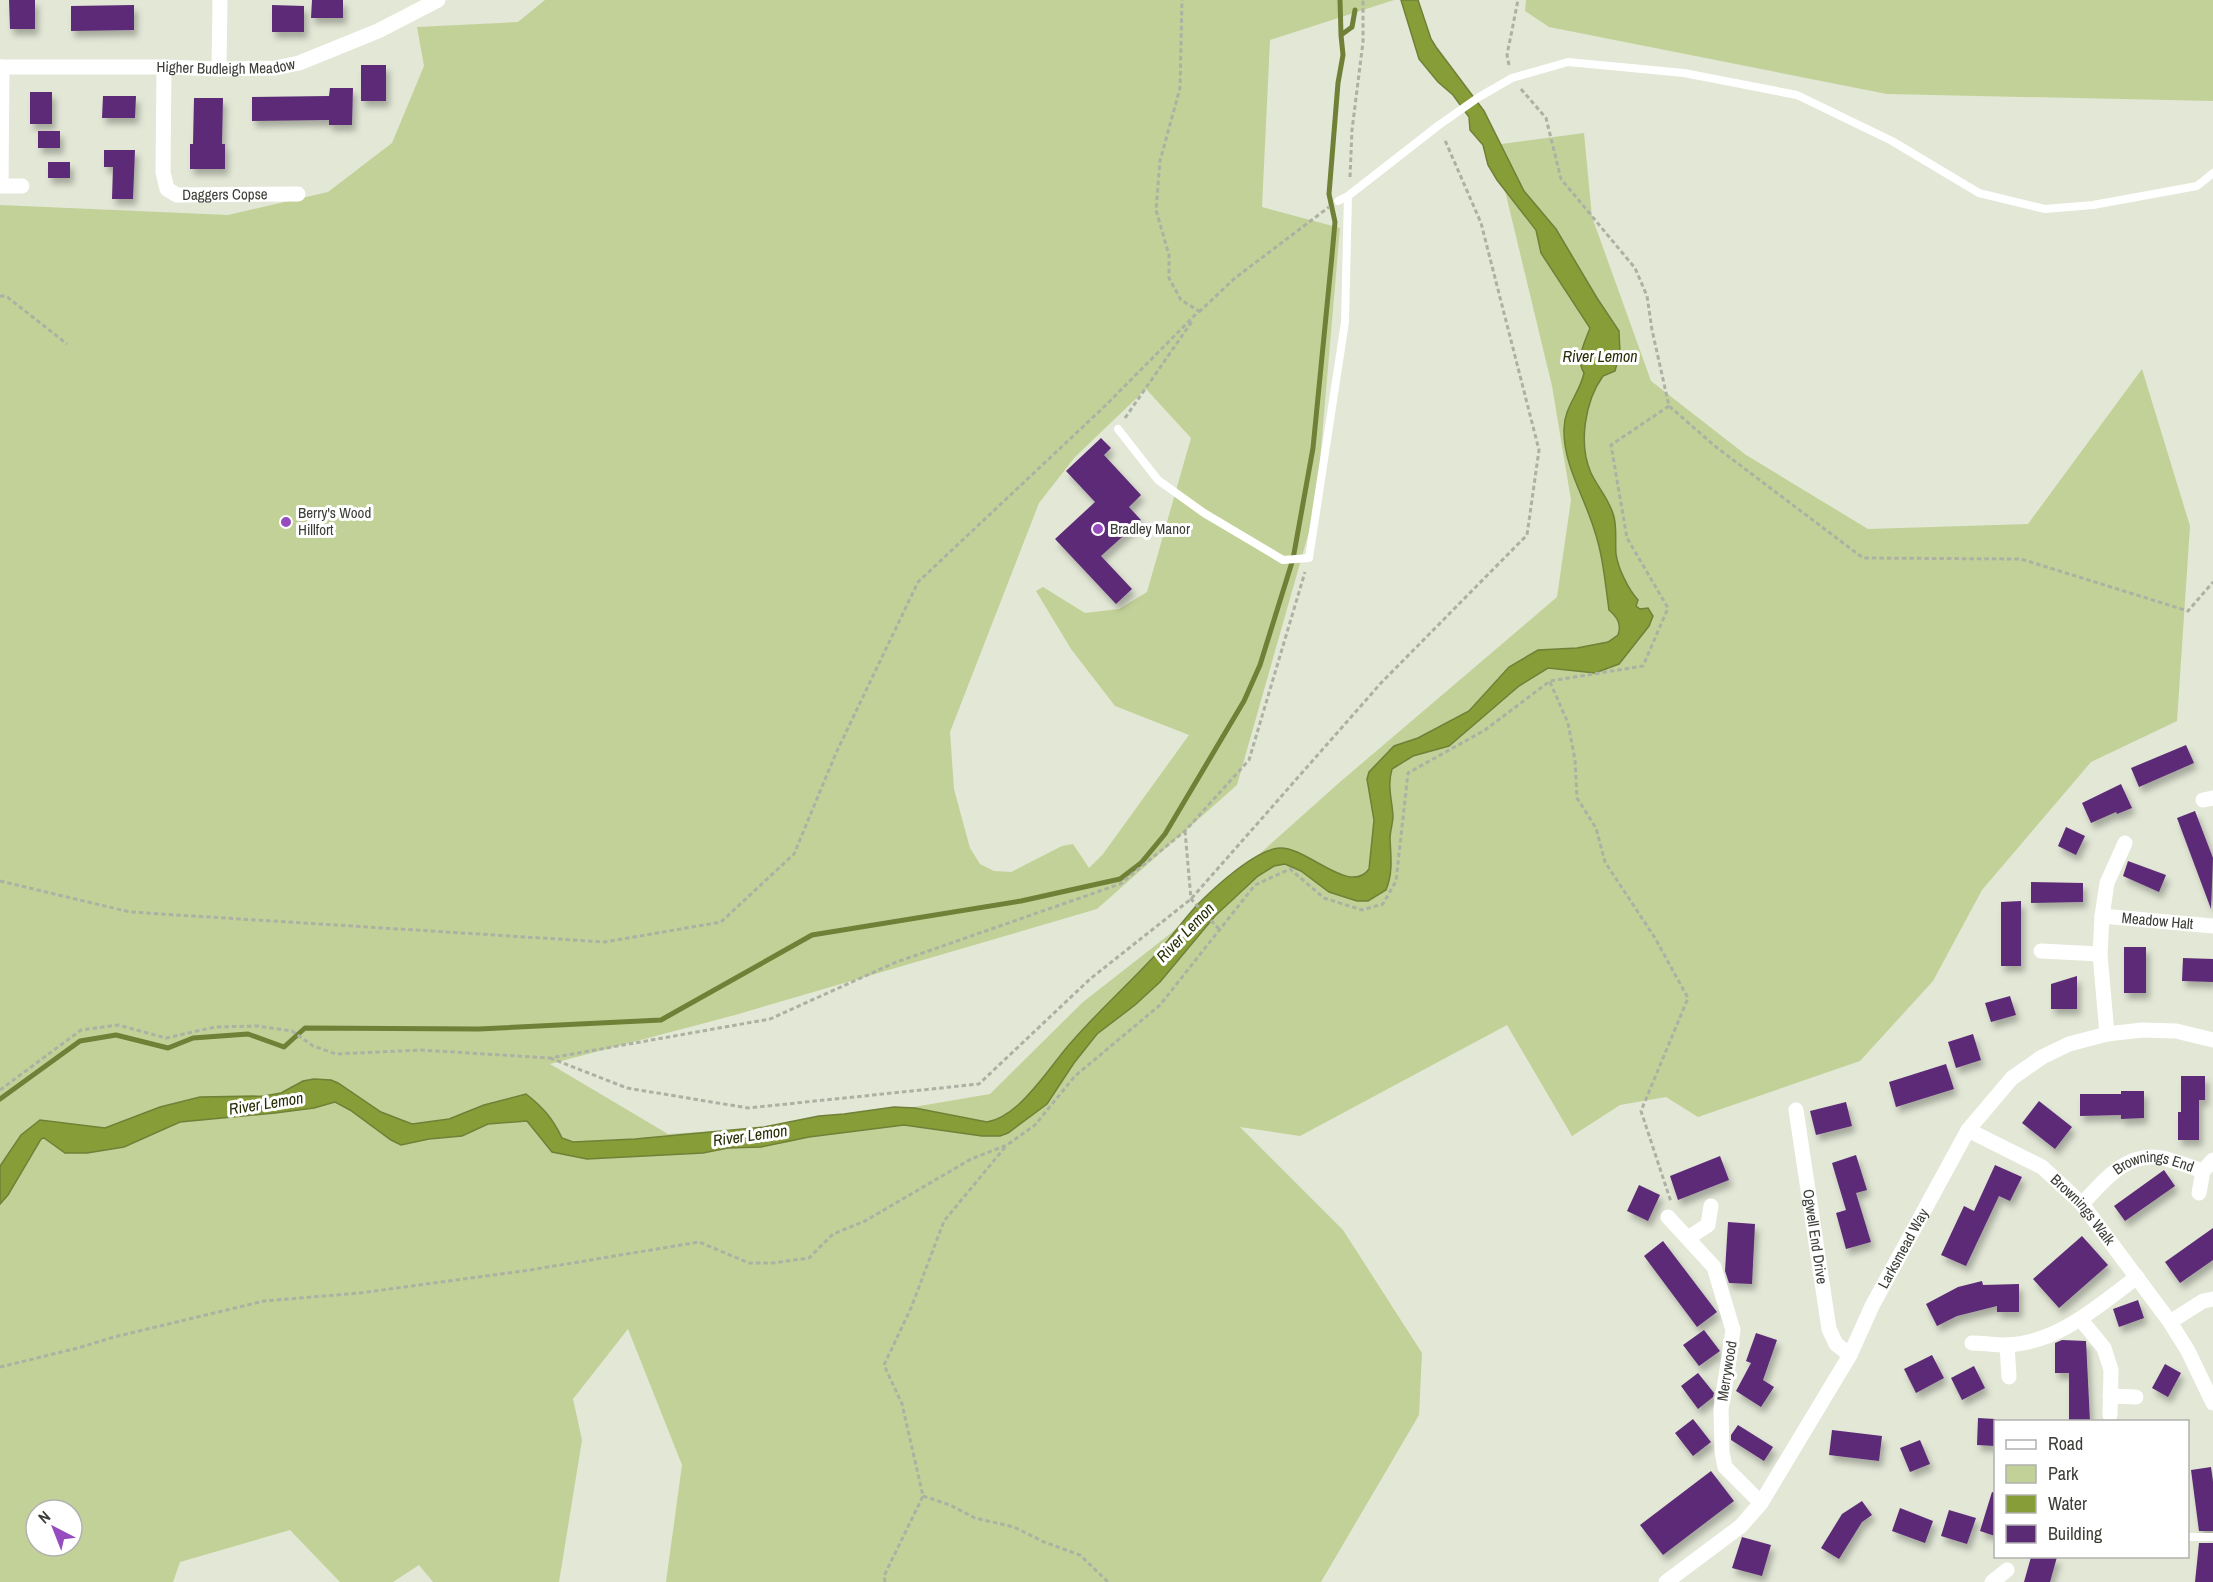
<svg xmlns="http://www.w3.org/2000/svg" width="2213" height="1582" font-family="'Archivo Narrow',sans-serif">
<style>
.green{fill:#c2d198;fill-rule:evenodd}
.water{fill:#879d37;stroke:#708037;stroke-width:1.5}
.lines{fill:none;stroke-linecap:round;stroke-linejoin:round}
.stream{stroke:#708037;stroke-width:5}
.building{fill:#5c2b76;filter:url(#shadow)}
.path{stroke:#adb1a4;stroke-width:3;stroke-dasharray:4.5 3;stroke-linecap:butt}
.lane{stroke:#fff;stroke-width:8}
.street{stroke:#fff;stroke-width:15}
.poi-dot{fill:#964cbe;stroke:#fff;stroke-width:2}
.labels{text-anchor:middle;stroke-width:6;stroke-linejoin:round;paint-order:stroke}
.street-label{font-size:15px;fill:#3b3d36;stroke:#fff}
.poi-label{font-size:15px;fill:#3b3d36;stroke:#fff;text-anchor:start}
.water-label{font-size:16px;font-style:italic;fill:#262e04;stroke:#fff}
</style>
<defs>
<filter id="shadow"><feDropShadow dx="3.5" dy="6" stdDeviation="3" flood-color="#0004"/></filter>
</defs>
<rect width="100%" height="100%" fill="#e2e7d6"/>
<path class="green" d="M545 0H1394L1270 40 1262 207 1340 228 1316 507 1237 785 1097 909 735 1015 550 1064 668 1134 808 1125 990 1094 1083 1002 1170 934 1340 782 1557 597 1571 500 1552 386 1494 145 1584 133 1592 217 1651 381 1746 455 1868 529 2028 524 2142 369 2190 526 2177 721 2091 762 1982 890 1933 981 1860 1061 1698 1117 1666 1097 1620 1105 1572 1136 1507 1025 1300 1136 1240 1127 1343 1230 1422 1353 1419 1415 1321 1582H666L682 1465 628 1329 573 1399 582 1440 559 1582H433L419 1565 393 1582H340L290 1530 180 1562 173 1582H0V205L228 215 328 192 392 143 424 66 417 27 518 22ZM1146 389 1191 438 1147 592 1119 609 1085 613 1043 587 1036 591 1071 649 1115 706 1189 735 1103 854 1089 868 1073 844 1062 846 1011 872 994 871 980 864 970 848 954 789 950 732 1039 503 1075 457ZM36 1510H72V1546H36Z
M1526 0H2213V101L1887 94 1549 27 1525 11Z"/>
<path class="water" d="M1401 0H1418L1431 39 1436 47 1484 111 1524 191 1556 229 1597 298 1619 331 1620 353 1615 371 1603 376C1585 401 1578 444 1591 473 1598 488 1610 500 1614 517 1617 529 1615 542 1616 554 1618 568 1628 589 1638 600L1636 606 1640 609 1648 608 1653 616 1649 626 1619 664 1595 673 1548 668 1519 686 1449 746 1413 756 1392 769C1387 786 1392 799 1393 816 1393 823 1390 831 1390 839 1391 857 1393 873 1386 890L1368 901H1357L1329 892 1301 871 1285 864 1274 866 1258 876 1215 916 1160 982 1135 1005 1097 1034 1074 1063 1047 1104 1008 1133 1000 1136H982L904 1125 809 1137 761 1147 728 1148 703 1153 587 1159 552 1152 527 1121 488 1124 462 1136 429 1139 401 1145 391 1140 350 1110 335 1102 314 1108 275 1113 180 1122 124 1147 87 1153H65L44 1138 41 1139 8 1195 0 1204V1166L21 1135 40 1120 105 1128 160 1107 200 1097 264 1096 281 1093 303 1081 314 1079 331 1080 338 1083 381 1112 412 1124 449 1119 484 1105 526 1094C543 1107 553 1119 562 1138L573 1142 635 1139 764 1127 819 1116 844 1114 894 1107 915 1108 987 1122C999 1120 1009 1113 1018 1105 1037 1088 1052 1065 1068 1046 1097 1012 1130 983 1160 950 1173 935 1184 919 1198 904 1215 887 1256 849 1280 848 1307 847 1350 896 1369 869L1374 820 1367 779 1369 772 1394 746 1418 738 1469 711 1509 667 1538 650 1577 648 1608 642 1618 635C1622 624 1617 617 1609 610 1605 582 1603 555 1594 529 1584 496 1563 464 1564 429 1564 407 1580 393 1584 373 1575 359 1585 342 1590 328L1541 253 1536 230 1497 180 1488 165 1483 145 1470 130 1469 117 1453 95 1438 82 1419 59Z"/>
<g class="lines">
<path class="stream" d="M1340 0 1341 35
M0 1099 80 1041 116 1035 168 1048 193 1038 248 1034 284 1047 305 1028 479 1029 661 1020 812 935 1021 901 1120 879 1141 863 1165 834 1244 701 1260 665 1293 559 1313 448 1332 255 1335 222 1329 194 1338 83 1343 55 1341 35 1352 27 1355 10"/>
</g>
<path class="building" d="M9 0H35V29H10Z
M312 0H343V18H311Z
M134 5V30L71 31V6Z
M272 5 304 6V32H272Z
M361 65H386V101H361Z
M330 88H353L352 125H329V120L252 121V97L329 96Z
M30 92H52V124H30Z
M103 96H136L135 118H102Z
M194 98H223L222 144H225V169H190V144H193Z
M38 131H60V148H38Z
M104 150H135L133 199H112L113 167H104Z
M48 162H70V178H48Z
M1101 438 1111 448 1104 455 1141 495 1129 507 1141 520 1101 556 1132 589 1116 604 1055 539 1095 502 1066 471Z
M2186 745 2194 763 2139 787 2131 768Z
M2121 784 2132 808 2117 814 2116 812 2091 823 2082 803Z
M2195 811 2213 858 2211 909 2177 818Z
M2066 827 2085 836 2076 855 2058 846Z
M2128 861 2166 875 2159 892 2123 876Z
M2031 882 2083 883V902L2031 903Z
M2021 901V966H2001V902Z
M2124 947H2146V993H2124Z
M2183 958 2213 959V982L2182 981Z
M2077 976V1009H2051V984Z
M2010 996 2016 1015 1991 1022 1985 1003Z
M1973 1034 1981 1060 1956 1068 1948 1042Z
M1946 1064 1954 1089 1896 1107 1889 1082Z
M2181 1076H2205V1100H2199V1140H2178V1112H2181Z
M2121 1091H2144V1118L2121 1119V1115L2080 1116V1094H2121Z
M2039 1101 2072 1127 2055 1149 2022 1123Z
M1846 1102 1852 1126 1816 1135 1810 1111Z
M1856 1155 1867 1190 1856 1193 1871 1242 1846 1249 1836 1213 1846 1210 1832 1163Z
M1720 1156 1729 1180 1678 1200 1670 1176Z
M1995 1165 2022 1177 2010 1201 1999 1196 1966 1266 1941 1255 1964 1206 1974 1211Z
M2164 1170 2175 1186 2125 1221 2114 1206Z
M1639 1185 1660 1195 1648 1221 1627 1211Z
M1728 1222 1755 1224 1752 1284 1729 1283 1725 1271Z
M2213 1228V1260L2180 1283 2165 1262Z
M2082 1236 2108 1265 2059 1308 2033 1279Z
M1663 1241 1717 1312 1697 1327 1644 1256Z
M1982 1281 1983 1285 2019 1284V1312H1997V1306L1957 1316 1937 1326 1926 1304 1958 1287Z
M2138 1300 2144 1318 2119 1327 2113 1309Z
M1704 1330 1720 1351 1699 1366 1683 1345Z
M1756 1333 1777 1340 1763 1380 1774 1387 1761 1407 1736 1391 1751 1363 1746 1361Z
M2062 1340 2086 1341 2090 1422H2069V1373H2055V1343Z
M1932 1355 1944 1378 1916 1393 1904 1369Z
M2165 1364 2181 1373 2168 1397 2152 1388Z
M1974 1366 1985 1388 1962 1400 1951 1378Z
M1698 1373 1714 1393 1713 1397 1698 1409 1681 1386Z
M1978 1418 1995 1419V1446L1977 1445Z
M1693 1419 1711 1442 1693 1456 1675 1433Z
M1738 1425 1773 1447 1764 1461 1731 1440V1435Z
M1832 1430 1882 1436 1879 1461 1829 1455Z
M1920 1440 1930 1464 1910 1472 1900 1448Z
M2211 1467 2213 1482V1531H2199L2191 1470Z
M1711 1471 1734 1501 1663 1555 1640 1525Z
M1992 1492 1995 1493V1536L1980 1531Z
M1862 1501 1872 1515 1862 1522 1839 1559 1821 1548 1842 1514Z
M1900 1508 1933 1521 1925 1543 1892 1531Z
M1949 1510 1976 1518 1967 1544 1941 1536Z
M1742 1537 1771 1545 1762 1576 1732 1568Z
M2199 1543H2213V1582H2195Z
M2031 1557H2057L2050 1582H2024Z"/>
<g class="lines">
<path class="path" d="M1509 65 1507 55 1518 0
M1521 89 1546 118 1561 179 1635 268 1647 296 1652 330 1669 406 1716 447 1863 558 2021 559 2188 611 2213 582
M1350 177 1352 130 1363 42V0
M0 296H6L67 344
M1199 312 1235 278 1329 207
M1125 418 1193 320
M1550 682 1568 723 1575 760 1577 798 1596 828 1605 862 1655 938 1688 998 1641 1111 1671 1202
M1185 831 1191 899 1219 929
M0 881 130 912 605 942 721 922 794 854 836 753 918 582 1105 406 1199 311 1181 300 1169 278V255L1156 210 1160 161 1180 88 1182 0
M550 1058 627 1088 748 1108 979 1084 1090 979 1191 899 1381 683 1527 535 1539 450 1481 223 1444 138
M0 1090 81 1030 118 1025 166 1038 215 1027 257 1026 292 1031 313 1046 336 1054 421 1050 550 1058 770 1019 894 963 1120 884 1185 831 1249 760 1305 572
M0 1367 78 1348 114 1337 264 1301 360 1293 530 1270 699 1242 749 1263H773L809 1258 833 1234 865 1221 971 1159 1007 1145 1035 1125 1075 1076 1160 1005 1255 885 1290 869 1324 898 1362 910 1383 904 1396 881 1408 773 1485 730 1550 681 1643 666 1668 608 1627 538 1611 445 1669 406
M923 1496 950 1505 975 1518 1014 1527 1044 1542 1080 1555 1108 1582
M885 1582 884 1576 923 1496 902 1404 884 1365 911 1308 944 1221 1006 1146"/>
<path class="lane" d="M1338 201 1348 196 1439 125 1479 97 1512 78 1568 62 1684 73 1797 95 1892 141 1979 193 2045 209 2093 205 2197 186 2213 173
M1118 429 1158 480 1204 513 1283 560 1309 558 1345 322 1348 196
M2188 1537H2213"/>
<g class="street">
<path id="s1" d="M0 67H164L219 69 275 68 299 63 378 31 438 0"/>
<path id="s2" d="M164 67 163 172 167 189 177 195 298 194"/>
<path d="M219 69 220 0"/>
<path d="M0 186H22"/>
<path d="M1 186 2 67"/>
<path d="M2203 800 2213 798"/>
<path d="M2102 916 2107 883 2125 843"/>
<path d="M2041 951 2100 954"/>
<path id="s3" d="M2107 1034 2100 954 2102 916 2213 926"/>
<path id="s4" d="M1796 1110 1829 1329 1836 1344 1850 1355"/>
<path id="s5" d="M1968 1130 2042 1167 2082 1204 2170 1322 2188 1351 2213 1403"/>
<path d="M2199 1193 2203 1171 2213 1160"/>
<path id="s6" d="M2082 1204C2102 1183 2122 1156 2154 1157 2166 1157 2191 1167 2203 1171"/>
<path d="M1668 1217 1714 1267 1733 1330 1721 1409 1722 1452 1725 1467 1761 1503"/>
<path d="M1688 1238 1708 1225 1711 1206"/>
<path d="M2081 1320 2104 1348 2111 1370 2110 1415"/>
<path d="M2170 1322 2203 1301 2213 1299"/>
<path d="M1972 1343C1983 1343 1994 1345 2005 1345 2057 1344 2098 1306 2137 1277"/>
<path d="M2007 1345 2009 1377"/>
<path d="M2110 1396 2136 1397"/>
<path id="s7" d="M1666 1582 1741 1526 1761 1503 1850 1355 1872 1306 1968 1130 2012 1078 2042 1057 2069 1044 2107 1034 2142 1030 2176 1031 2213 1040"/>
<path d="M1992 1582 2007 1570"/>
</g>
</g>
<g class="poi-dot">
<circle cx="286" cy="522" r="6"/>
<circle cx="1098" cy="529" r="6"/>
</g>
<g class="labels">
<g class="street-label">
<text dy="5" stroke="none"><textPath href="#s1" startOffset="226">Higher Budleigh Meadow</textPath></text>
<text dy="5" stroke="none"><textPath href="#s2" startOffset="182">Daggers Copse</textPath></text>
<text dy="5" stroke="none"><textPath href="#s3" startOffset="174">Meadow Halt</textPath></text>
<text dy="5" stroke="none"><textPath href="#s6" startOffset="88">Brownings End</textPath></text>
<text dy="5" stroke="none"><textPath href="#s5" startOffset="142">Brownings Walk</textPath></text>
<text dy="5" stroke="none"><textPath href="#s4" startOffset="128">Ogwell End Drive</textPath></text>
<text dy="5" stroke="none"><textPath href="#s7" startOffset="416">Larksmead Way</textPath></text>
<text transform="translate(1727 1371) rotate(-81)" y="5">Merrywood</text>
</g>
<g class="poi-label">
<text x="298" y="518">Berry's Wood<tspan x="298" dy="17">Hillfort</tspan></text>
<text x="1110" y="534">Bradley Manor</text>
</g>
<g class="water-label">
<text x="1600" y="362">River Lemon</text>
<text transform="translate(1185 932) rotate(-46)" y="6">River Lemon</text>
<text transform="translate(266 1103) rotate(-9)" y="6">River Lemon</text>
<text transform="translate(750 1135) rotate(-8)" y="6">River Lemon</text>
</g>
</g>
<rect x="1994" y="1420" width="195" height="138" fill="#ffffff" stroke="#b1b1af" stroke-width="1.5"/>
<rect x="2006" y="1440" width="30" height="9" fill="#ffffff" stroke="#b1b1af" stroke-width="1.5"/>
<text x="2048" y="1450" font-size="18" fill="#3b3d36">Road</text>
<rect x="2006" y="1465" width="30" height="18" fill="#c2d198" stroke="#b1b1af" stroke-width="1.5"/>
<text x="2048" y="1480" font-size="18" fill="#3b3d36">Park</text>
<rect x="2006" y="1495" width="30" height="18" fill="#879d37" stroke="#b1b1af" stroke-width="1.5"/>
<text x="2048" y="1510" font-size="18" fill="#3b3d36">Water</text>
<rect x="2006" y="1525" width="30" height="18" fill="#5c2b76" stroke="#b1b1af" stroke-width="1.5"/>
<text x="2048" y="1540" font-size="18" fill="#3b3d36">Building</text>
<g transform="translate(54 1528) rotate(318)"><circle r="28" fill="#ffffff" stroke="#b1b1af" stroke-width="1.5"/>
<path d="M0-4.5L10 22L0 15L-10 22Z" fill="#964cbe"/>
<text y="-9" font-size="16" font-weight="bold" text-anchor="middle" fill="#3b3d36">N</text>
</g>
</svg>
